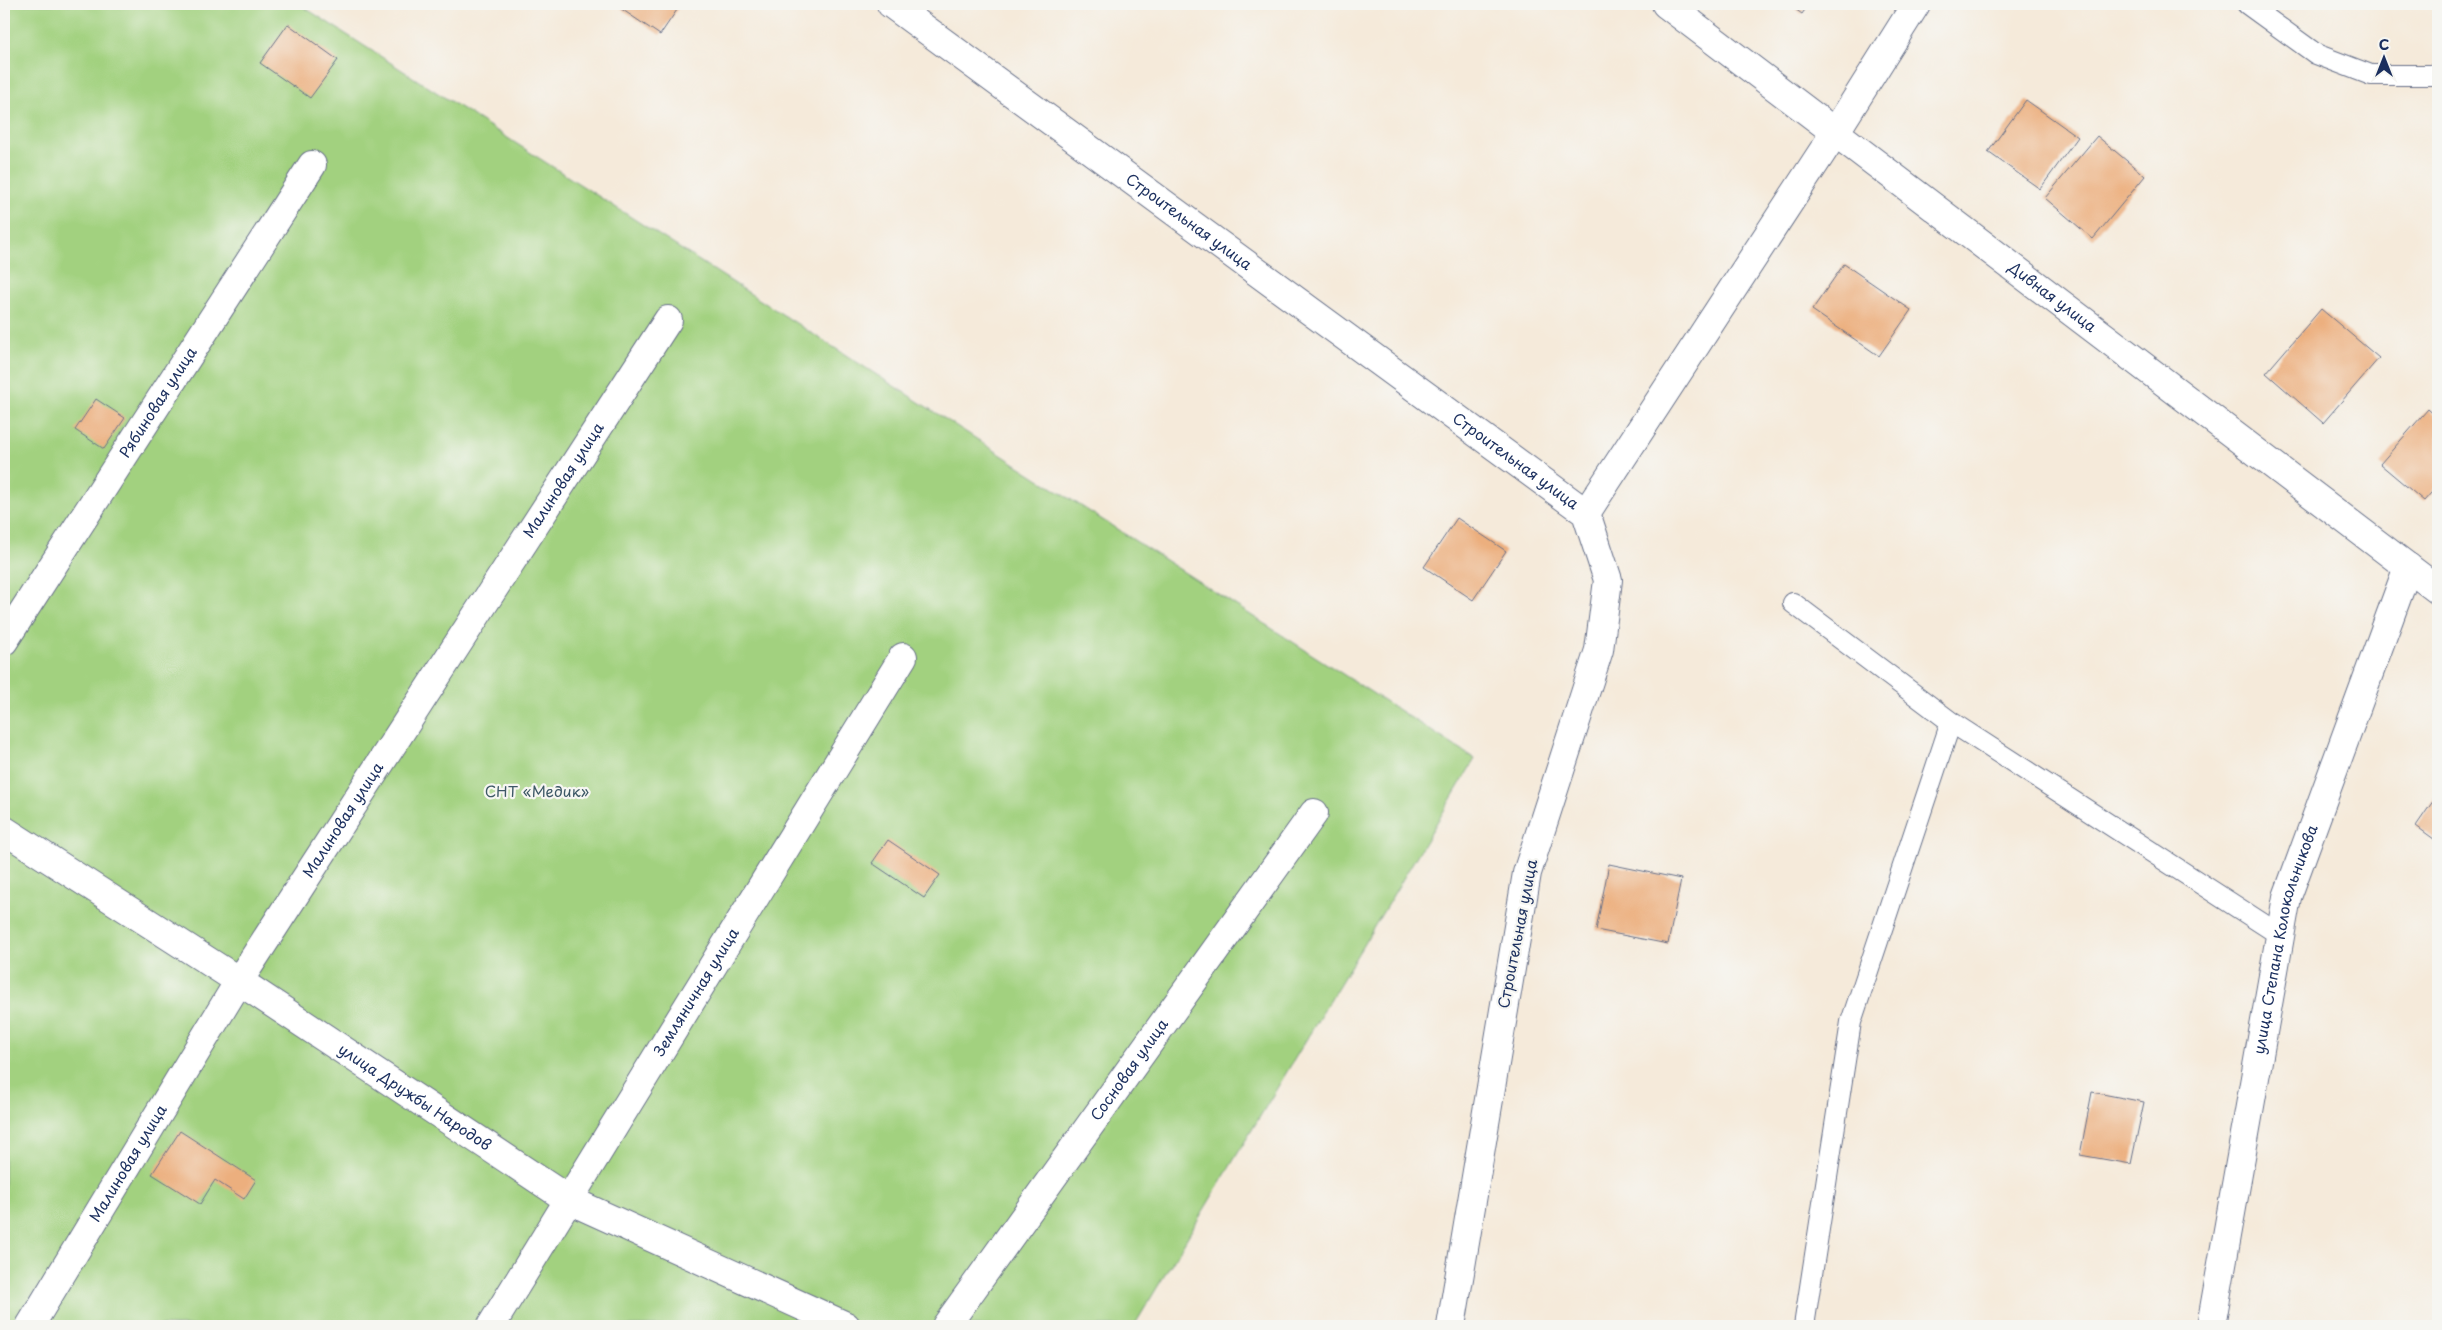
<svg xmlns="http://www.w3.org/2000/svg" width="2442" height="1330" font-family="'Playpen Sans',sans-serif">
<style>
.green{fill:#a2d17f;stroke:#5e806e}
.building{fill:#ecaf7e}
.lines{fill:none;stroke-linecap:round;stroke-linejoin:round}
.lane-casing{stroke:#677089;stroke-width:22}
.street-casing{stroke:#677089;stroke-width:30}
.lane{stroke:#fff;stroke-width:20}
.street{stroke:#fff;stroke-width:28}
.labels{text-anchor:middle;stroke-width:4.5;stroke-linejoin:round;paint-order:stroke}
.street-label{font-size:15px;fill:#1b2f5e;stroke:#f6f6f2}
.park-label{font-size:15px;fill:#3d5866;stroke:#f6f6f2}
</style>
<rect width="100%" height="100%" fill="#f6f6f2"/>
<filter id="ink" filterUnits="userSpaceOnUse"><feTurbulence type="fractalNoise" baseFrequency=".02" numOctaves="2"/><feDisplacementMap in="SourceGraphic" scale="10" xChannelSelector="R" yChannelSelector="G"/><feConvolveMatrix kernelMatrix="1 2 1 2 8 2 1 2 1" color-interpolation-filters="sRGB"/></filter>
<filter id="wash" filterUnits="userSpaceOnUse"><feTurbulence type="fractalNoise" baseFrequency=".0096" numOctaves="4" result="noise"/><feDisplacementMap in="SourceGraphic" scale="20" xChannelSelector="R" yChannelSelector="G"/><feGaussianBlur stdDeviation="1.12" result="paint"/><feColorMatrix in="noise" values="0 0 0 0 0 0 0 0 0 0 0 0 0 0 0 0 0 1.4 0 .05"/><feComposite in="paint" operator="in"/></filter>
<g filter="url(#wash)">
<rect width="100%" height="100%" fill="#f5eada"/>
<path class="green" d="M4 4H299L1475 759 1134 1326H4Z"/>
<g id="blocks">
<path class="building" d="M614 4H681L660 35Z
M1788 4H1809L1802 14Z
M288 24 338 60 310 98 260 63Z
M2026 100 2078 137 2040 189 1988 152Z
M2097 136 2145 176 2093 239 2045 198Z
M1844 264 1911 310 1879 356 1812 310Z
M2321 309 2379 358 2323 423 2266 373Z
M96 399 125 418 104 449 75 430Z
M2428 409 2438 418V485L2424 501 2380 464Z
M1457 518 1506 551 1473 600 1424 567Z
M2438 794V842L2416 826Z
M888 840 940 875 924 898 872 863Z
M1609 864 1681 879 1668 944 1596 930Z
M2092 1092 2144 1102 2131 1164 2080 1155Z
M180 1131 256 1180 244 1199 215 1180 200 1204 152 1174Z"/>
</g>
</g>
<g filter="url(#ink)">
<use href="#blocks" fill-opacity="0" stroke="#677089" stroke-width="1"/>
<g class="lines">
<g class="lane-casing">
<path id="lane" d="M2247 4 2316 54 2371 75H2438
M1793 603 1951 722
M1804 1326 1851 1022 1951 722 2280 935"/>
</g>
<g class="street-casing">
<g id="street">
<path id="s1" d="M891 4 1586 513 1608 580 1599 650 1527 873 1451 1326"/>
<path id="s2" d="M1666 4 2438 590"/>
<path d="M1586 513 1836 131 1916 4"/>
<path id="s3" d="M4 641 312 165"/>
<path id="s4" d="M4 830 239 981 569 1200 846 1326"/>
<path id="s5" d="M30 1326 239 981 668 320"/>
<path id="s6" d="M491 1326 903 657"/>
<path id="s7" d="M946 1326 1314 813"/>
<path id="s8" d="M2211 1326 2287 897 2408 567"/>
</g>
</g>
<use href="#lane" class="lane"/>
<use href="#street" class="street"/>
</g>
</g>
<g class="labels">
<g class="street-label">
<text dy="5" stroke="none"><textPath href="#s1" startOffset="369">Строительная улица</textPath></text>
<text dy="5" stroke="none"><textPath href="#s2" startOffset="485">Дивная улица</textPath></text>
<text dy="5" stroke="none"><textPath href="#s3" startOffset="284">Рябиновая улица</textPath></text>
<text dy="5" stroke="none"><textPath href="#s1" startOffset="774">Строительная улица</textPath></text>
<text dy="5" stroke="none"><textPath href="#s5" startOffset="1000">Малиновая улица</textPath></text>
<text dy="5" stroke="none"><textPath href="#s5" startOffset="595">Малиновая улица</textPath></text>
<text transform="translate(1518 934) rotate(-79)" y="5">Строительная улица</text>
<text dy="5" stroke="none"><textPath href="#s8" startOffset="394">улица Степана Колокольникова</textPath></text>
<text dy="5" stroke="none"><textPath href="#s6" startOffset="392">Земляничная улица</textPath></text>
<text dy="5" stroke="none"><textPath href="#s7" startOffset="315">Сосновая улица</textPath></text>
<text dy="5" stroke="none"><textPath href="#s4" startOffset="490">улица Дружбы Народов</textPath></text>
<text dy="5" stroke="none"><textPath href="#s5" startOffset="190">Малиновая улица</textPath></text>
</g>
<g class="park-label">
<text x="537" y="797">СНТ «Медик»</text>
</g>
</g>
<rect width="2442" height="1330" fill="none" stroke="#f6f6f2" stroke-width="20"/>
<g transform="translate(2384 58)" stroke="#f6f6f2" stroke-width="4" paint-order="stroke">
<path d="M0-4L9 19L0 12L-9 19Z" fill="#1b2f5e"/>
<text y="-8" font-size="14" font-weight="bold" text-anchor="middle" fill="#1b2f5e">С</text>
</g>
</svg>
